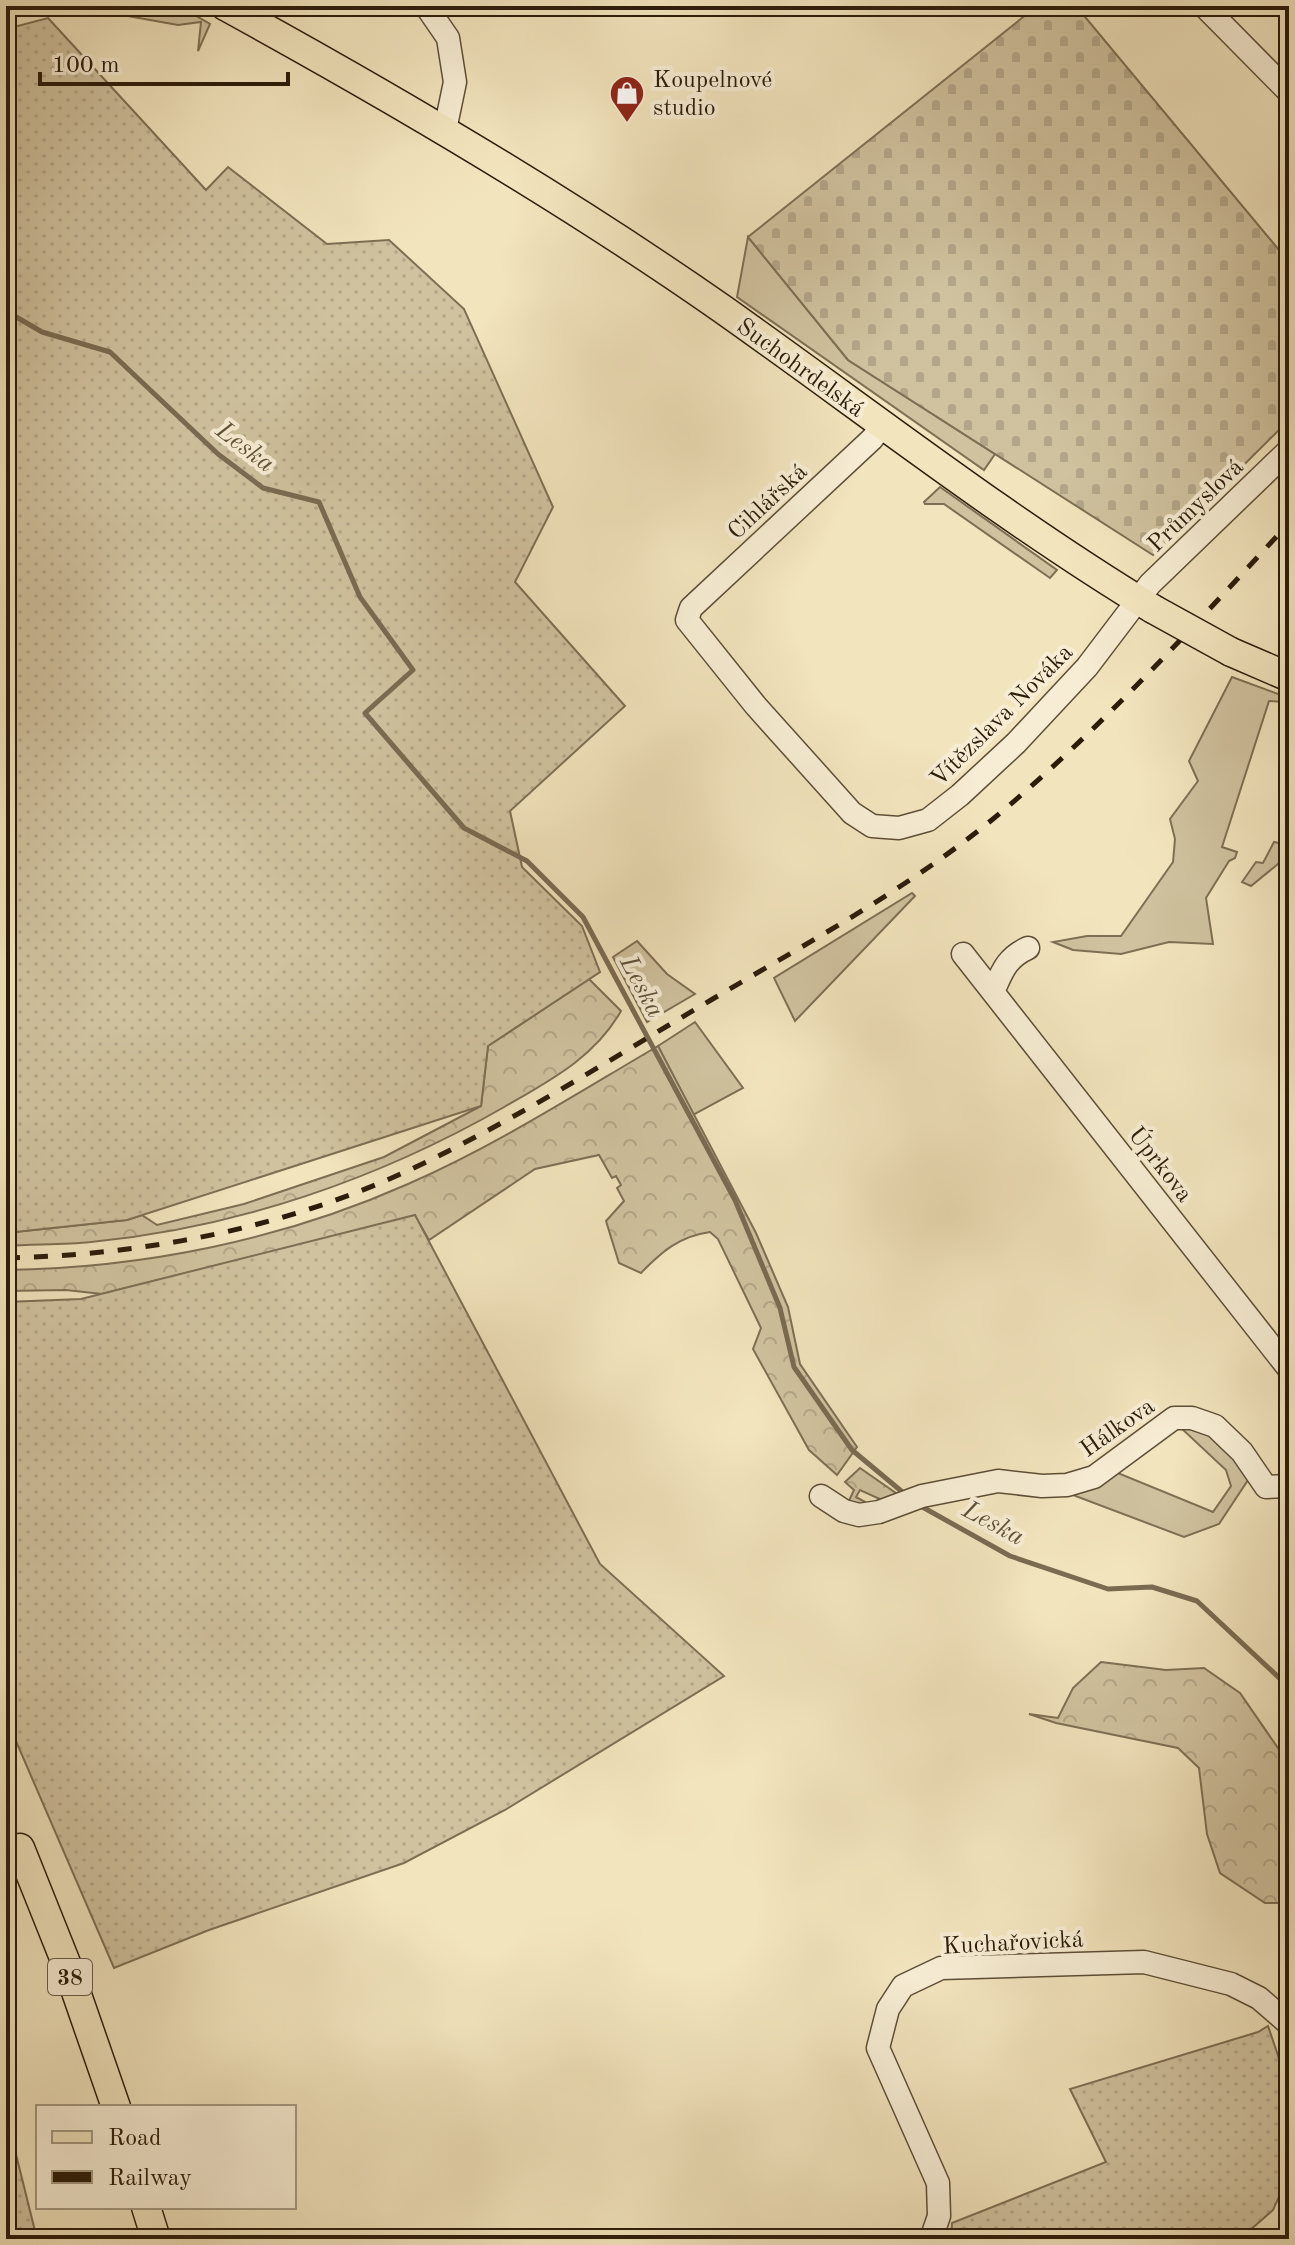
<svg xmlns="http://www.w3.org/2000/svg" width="1295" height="2245" font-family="'Old Standard TT',serif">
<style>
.grass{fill:#d0c29f;stroke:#7e6f54;stroke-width:2}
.forest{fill:url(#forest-crowns);stroke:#7e6f54;stroke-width:2}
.cemetery{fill:url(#cemetery-stones);stroke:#7e6f54;stroke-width:2}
.garden{fill:url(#garden-dots);stroke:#7e6f54;stroke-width:2}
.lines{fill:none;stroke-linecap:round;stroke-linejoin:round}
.stream{stroke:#7a6b51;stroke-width:5}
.minor-casing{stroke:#5d4e37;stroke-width:25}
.major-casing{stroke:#2b1c0a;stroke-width:31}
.minor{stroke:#f7edd4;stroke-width:22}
.major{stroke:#f2e4bd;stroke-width:28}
.rail{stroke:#2b1c0a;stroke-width:5;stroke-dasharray:14 14;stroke-linecap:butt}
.major-bridge-casing{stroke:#2b1c0a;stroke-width:31;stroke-linecap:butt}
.major-bridge{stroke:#f2e4bd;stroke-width:28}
.labels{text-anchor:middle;stroke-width:8;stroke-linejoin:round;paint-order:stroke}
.shield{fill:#f7edd4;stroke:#685b47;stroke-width:2}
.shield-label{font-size:22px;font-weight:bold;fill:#2b1c0a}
.poi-label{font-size:24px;fill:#2b1c0a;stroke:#f7edd4;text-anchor:start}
.street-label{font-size:24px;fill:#2b1c0a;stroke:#f7edd4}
.water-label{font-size:26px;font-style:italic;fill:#5f5139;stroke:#f7edd4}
</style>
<defs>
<pattern id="forest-crowns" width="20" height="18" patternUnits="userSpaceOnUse" patternTransform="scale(2)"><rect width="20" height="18" fill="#d0c29f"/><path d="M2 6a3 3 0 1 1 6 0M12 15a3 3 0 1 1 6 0" fill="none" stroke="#b3a688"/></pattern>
<pattern id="cemetery-stones" width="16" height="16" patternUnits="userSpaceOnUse" patternTransform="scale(2)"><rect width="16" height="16" fill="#d0c29f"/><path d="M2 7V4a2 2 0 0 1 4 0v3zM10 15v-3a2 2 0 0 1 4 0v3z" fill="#b3a688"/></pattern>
<pattern id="garden-dots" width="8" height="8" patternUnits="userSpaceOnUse" patternTransform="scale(2)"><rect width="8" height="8" fill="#d0c29f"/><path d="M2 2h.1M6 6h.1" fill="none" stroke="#b3a688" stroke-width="1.8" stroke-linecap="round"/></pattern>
</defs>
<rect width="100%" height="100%" fill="#f2e4bd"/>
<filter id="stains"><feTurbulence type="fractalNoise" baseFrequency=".0025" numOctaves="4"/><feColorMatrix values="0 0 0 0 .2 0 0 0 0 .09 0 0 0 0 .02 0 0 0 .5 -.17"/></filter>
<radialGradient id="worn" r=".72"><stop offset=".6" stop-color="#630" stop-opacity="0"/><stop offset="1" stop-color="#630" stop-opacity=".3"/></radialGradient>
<path class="grass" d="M69 6H179L210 24 198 51 201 22 178 25 122 15 59 14Z
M748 237 848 360 995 454 984 470 737 297Z
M940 487 1057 570 1050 578 944 504H925L924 502Z
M1232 677 1281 695 1282 702 1269 701 1222 847 1237 852 1235 858 1229 861 1206 898 1213 944 1169 942 1121 954 1073 950 1053 942 1087 936H1121L1173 862 1175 839 1170 819 1198 781 1189 761Z
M1289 809V855L1251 886 1242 882 1256 862 1263 863 1274 842 1279 843Z
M912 893 915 896 795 1021 774 978Z
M637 941 667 974 695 994 647 1022 613 957Z
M695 1022 743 1088 693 1115 658 1046Z
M1207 1427 1250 1477 1219 1524 1184 1537 1065 1492 1118 1473 1213 1512 1231 1486 1226 1470 1181 1428Z"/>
<path class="forest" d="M589 979 621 1011C595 1057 551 1080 506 1106 379 1179 237 1228 91 1242 63 1245 34 1244 6 1246V1233L127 1220 142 1215 157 1225 244 1204 384 1157 481 1106 488 1046Z
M658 1046 756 1233 788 1307 800 1364 857 1447 837 1475 809 1450 753 1349 761 1328 718 1239 710 1232C680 1236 661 1252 641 1273L619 1263 606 1221 624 1201 617 1188 621 1185 616 1176 612 1178 599 1155 535 1169 429 1240 415 1216 102 1294 66 1290 6 1291V1270C144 1268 282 1240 408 1184 495 1146 576 1094 658 1046Z
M860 1468 903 1498 884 1501 860 1490 856 1497 867 1503 846 1507 854 1490 845 1482Z
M1101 1662 1166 1670 1204 1668 1240 1693 1289 1764V1903H1265L1220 1873 1207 1834 1199 1768 1178 1748 1056 1723 1029 1714 1058 1718 1073 1688Z"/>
<path class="cemetery" d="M1037 6H1076L1289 262V420L1153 555 848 360 748 237Z"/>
<path class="garden" d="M48 18 206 190 228 167 327 244 389 240 464 309 553 507 515 582 625 706 510 811 522 867 582 926 600 972 488 1046 481 1106 127 1220 6 1233V29Z
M415 1215 600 1564 724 1676 505 1810 404 1863 209 1930 114 1968 6 1718V1302L81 1299Z
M1268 2026 1289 2088V2175L1273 2210 1240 2239H951L952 2223 1106 2162 1070 2089 1258 2032Z
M6 2114 37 2239H6Z"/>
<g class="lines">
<path class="stream" d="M6 311 42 332 110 352 218 454 263 488 319 502 360 597 413 670 365 713 464 828 527 861 583 917 735 1200 780 1308 794 1367 852 1450 906 1495
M917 1504 1010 1556 1108 1589 1152 1587 1197 1601 1289 1687"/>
<g class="minor-casing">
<path id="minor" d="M426 6 448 38 455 82 445 130
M1204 6 1289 92
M883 425 872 439 691 608 687 620 756 706 852 813 872 826 899 828 928 820 960 795 1016 743 1087 667 1150 584 1289 450
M963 954 1289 1369
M993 992C1002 972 1006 958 1028 948
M821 1496 844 1511 859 1515 879 1512 922 1496 998 1481 1042 1486 1067 1485 1094 1477 1174 1418H1192L1215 1426 1242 1452 1266 1487 1289 1486
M931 2239 939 2216 938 2183 878 2048 888 2009 903 1986 941 1968 1144 1962 1231 1984 1259 1998 1289 2024"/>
</g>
<g class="major-casing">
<path id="major" d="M225 6C395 99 562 197 721 308 864 409 1003 518 1153 609
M1231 652 1289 677
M20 1848 66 1963 116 2107
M146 2207 156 2239"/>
</g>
<use href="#minor" class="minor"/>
<use href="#major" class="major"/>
<path class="rail" d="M6 1258C142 1255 281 1229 405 1172 511 1123 611 1059 711 1000 807 943 906 890 993 819 1100 730 1194 626 1289 523"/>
<g class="major-bridge-casing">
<path id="major-bridge" d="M1153 609 1231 652"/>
</g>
<use href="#major-bridge" class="major-bridge"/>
</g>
<defs>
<g id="shop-pin" transform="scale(1.8)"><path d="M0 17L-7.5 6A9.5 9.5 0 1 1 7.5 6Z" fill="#8f2418" stroke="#f7edd4"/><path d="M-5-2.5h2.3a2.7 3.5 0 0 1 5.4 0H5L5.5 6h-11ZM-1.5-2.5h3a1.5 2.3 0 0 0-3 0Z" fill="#fff"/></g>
</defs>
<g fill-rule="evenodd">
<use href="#shop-pin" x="627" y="93"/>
</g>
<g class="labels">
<rect class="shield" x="48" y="1959" width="44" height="36" rx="6"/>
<g class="shield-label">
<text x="70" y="1985">38</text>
</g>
<g class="poi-label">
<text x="653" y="87">Koupelnové<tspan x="653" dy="28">studio</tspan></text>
</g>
<g class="street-label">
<text transform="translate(801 367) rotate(36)" y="8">Suchohrdelská</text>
<text transform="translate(767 501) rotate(-43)" y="8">Cihlářská</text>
<text transform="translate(1195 505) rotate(-44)" y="8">Průmyslová</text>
<text transform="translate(1001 715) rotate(-45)" y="8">Vítězslava Nováka</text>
<text transform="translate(1161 1164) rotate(52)" y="8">Úprkova</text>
<text transform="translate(1117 1427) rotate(-35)" y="8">Hálkova</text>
<text transform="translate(1013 1942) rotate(-3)" y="8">Kuchařovická</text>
</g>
<g class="water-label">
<text transform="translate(246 446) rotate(37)" y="9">Leska</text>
<text transform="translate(643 986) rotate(62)" y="9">Leska</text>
<text transform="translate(994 1522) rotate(28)" y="9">Leska</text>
</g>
</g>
<rect width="1295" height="2245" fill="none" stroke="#f2e4bd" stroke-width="32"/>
<rect x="8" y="8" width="1279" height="2229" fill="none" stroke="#2b1c0a" stroke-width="4"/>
<rect x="16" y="16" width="1263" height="2213" fill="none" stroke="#2b1c0a" stroke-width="2"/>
<rect x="36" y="2105" width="260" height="104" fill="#f7edd4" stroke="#a59983" stroke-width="2"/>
<rect x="52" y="2131" width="40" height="12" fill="#f2e4bd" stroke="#a59983" stroke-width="2"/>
<text x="108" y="2145" font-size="24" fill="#2b1c0a">Road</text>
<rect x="52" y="2171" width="40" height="12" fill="#2b1c0a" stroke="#a59983" stroke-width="2"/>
<text x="108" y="2185" font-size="24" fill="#2b1c0a">Railway</text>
<path d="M40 72v12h248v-12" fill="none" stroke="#2b1c0a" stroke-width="4"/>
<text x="52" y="72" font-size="24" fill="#2b1c0a" stroke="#f7edd4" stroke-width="6" paint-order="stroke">100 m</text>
<rect width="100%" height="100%" filter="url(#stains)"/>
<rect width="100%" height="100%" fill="url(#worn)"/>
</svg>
